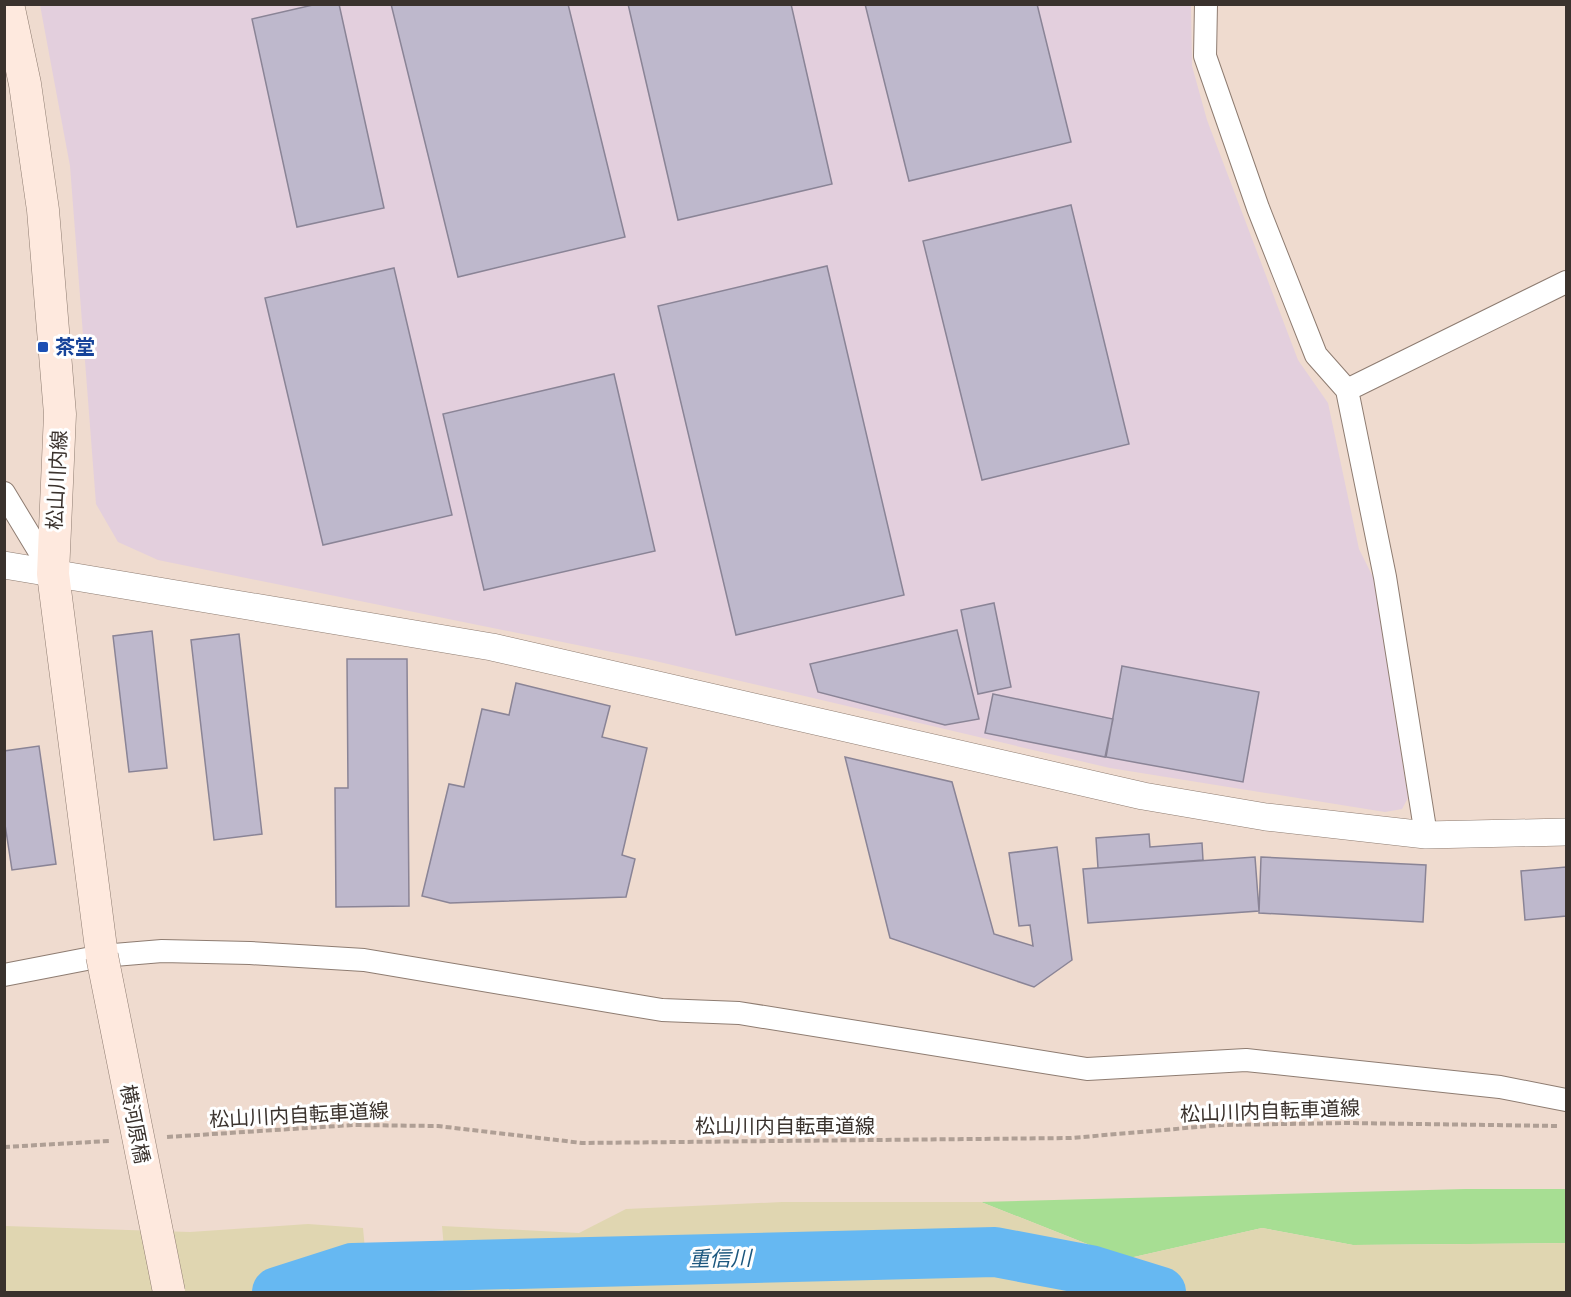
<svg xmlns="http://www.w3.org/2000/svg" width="1571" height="1297" font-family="Karla,'Noto Sans JP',sans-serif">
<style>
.industrial{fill:#e3cfdd}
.green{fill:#a7de93}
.sand{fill:#e0d6b1}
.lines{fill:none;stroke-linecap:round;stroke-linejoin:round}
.river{stroke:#66b8f2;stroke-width:50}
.building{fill:#beb8cc;stroke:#8a8496;stroke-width:1.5}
.minor-casing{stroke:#8e7c71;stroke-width:24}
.tertiary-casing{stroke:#8e7c71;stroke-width:28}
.secondary-casing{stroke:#8e7c71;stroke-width:33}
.path{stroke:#af9f95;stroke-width:4;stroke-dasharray:6 3;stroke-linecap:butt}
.minor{stroke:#fff;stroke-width:22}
.tertiary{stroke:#fff;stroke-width:27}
.secondary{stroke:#fee9de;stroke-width:32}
.secondary-bridge-casing{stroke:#8e7c71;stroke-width:33;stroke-linecap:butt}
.secondary-bridge{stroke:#fee9de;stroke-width:32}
.transit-dot{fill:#1a4fb4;stroke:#fff;stroke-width:2}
.labels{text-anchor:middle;stroke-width:6;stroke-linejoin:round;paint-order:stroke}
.transit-label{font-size:20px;font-weight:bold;fill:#164399;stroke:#fff;text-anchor:start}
.street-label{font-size:20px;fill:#3a322d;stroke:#fff}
.water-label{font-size:21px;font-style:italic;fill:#1c577e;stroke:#fff}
</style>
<rect width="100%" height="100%" fill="#efdbcf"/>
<path class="industrial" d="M40 5H1191L1192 66 1207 120 1298 360 1328 403 1359 549 1374 579 1408 798 1402 809 1385 812 1110 768 651 660 158 560 118 542 96 504 70 166Z"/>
<path class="green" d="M1465 1189H1566V1243L1353 1245 1262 1228 1125 1259 981 1202Z"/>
<path class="sand" d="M782 1202H981L1125 1259 1262 1228 1353 1245 1566 1243V1292H448L442 1226 579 1233 626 1209Z
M308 1224 363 1228 369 1292H5V1226L190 1232Z"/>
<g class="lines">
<path class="river" d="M277 1292 352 1268 995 1252 1090 1270 1161 1292"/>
</g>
<path class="building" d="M317 4H339L384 208 297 227 252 19Z
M391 4H568L625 237 458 277Z
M628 4H791L832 184 678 220Z
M865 4H1037L1071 142 909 181Z
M1071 205 1129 444 982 480 923 241Z
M827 266 904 595 736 635 658 306Z
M394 268 452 515 323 545 265 298Z
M614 374 655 551 484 590 443 414Z
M994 603 1011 687 978 694 961 610Z
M957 630 979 719 945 725 818 692 810 664Z
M152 631 167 768 129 772 113 636Z
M239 634 262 834 214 840 191 640Z
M347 659H407L409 906 336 907 335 788H348Z
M1122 666 1259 692 1243 782 1106 757Z
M516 683 610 706 602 737 647 748 622 855 635 859 626 897 450 903 422 896 449 784 464 787 482 709 509 715Z
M993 694 1113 719 1105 757 985 733Z
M39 746 56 864 12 870 4 818V751Z
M845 757 952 782 994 934 1033 946 1030 925 1019 926 1009 853 1057 847 1072 960 1034 987 890 938Z
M1149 834 1150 847 1202 843 1203 860 1098 868 1096 838Z
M1255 857 1259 911 1088 923 1083 869Z
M1261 857 1426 865 1423 922 1259 913Z
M1566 867V916L1525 920 1521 871Z"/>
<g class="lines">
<g class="minor-casing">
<path id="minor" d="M1206 4 1205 56 1258 208 1316 355 1347 390 1385 577 1426 835
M1347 390 1566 282
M4 493 53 574
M4 975 102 956 162 951 250 953 364 960 662 1010 739 1013 1087 1069 1246 1060 1500 1087 1566 1100"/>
</g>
<g class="tertiary-casing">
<path id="tertiary" d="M4 565 492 647 1143 796 1266 817 1426 835 1566 832"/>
</g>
<g class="secondary-casing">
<path id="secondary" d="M8 4 25 84 43 210 60 414 53 574 102 956"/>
</g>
<path class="path" d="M167 1137 353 1125 438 1126 582 1143 1071 1138 1221 1125 1349 1123 1558 1126
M4 1147 109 1141"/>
<use href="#minor" class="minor"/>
<use href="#tertiary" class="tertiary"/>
<use href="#secondary" class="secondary"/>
<g class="secondary-bridge-casing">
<path id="secondary-bridge" d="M102 956 169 1292"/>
</g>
<use href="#secondary-bridge" class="secondary-bridge"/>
</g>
<rect class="transit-dot" x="37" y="341" width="12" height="12" rx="3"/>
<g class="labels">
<g class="transit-label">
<text x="55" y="354">茶堂</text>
</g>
<g class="street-label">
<text transform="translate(57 480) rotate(-87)" y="7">松山川内線</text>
<text transform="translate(1270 1111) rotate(-2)" y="7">松山川内自転車道線</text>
<text transform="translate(299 1115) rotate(-3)" y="7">松山川内自転車道線</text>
<text transform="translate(135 1124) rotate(79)" y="7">横河原橋</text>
<text x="785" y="1133">松山川内自転車道線</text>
</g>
<g class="water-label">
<text transform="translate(720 1259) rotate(-1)" y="7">重信川</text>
</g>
</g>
<rect width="1571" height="1297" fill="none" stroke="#3a322d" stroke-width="12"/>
</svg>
